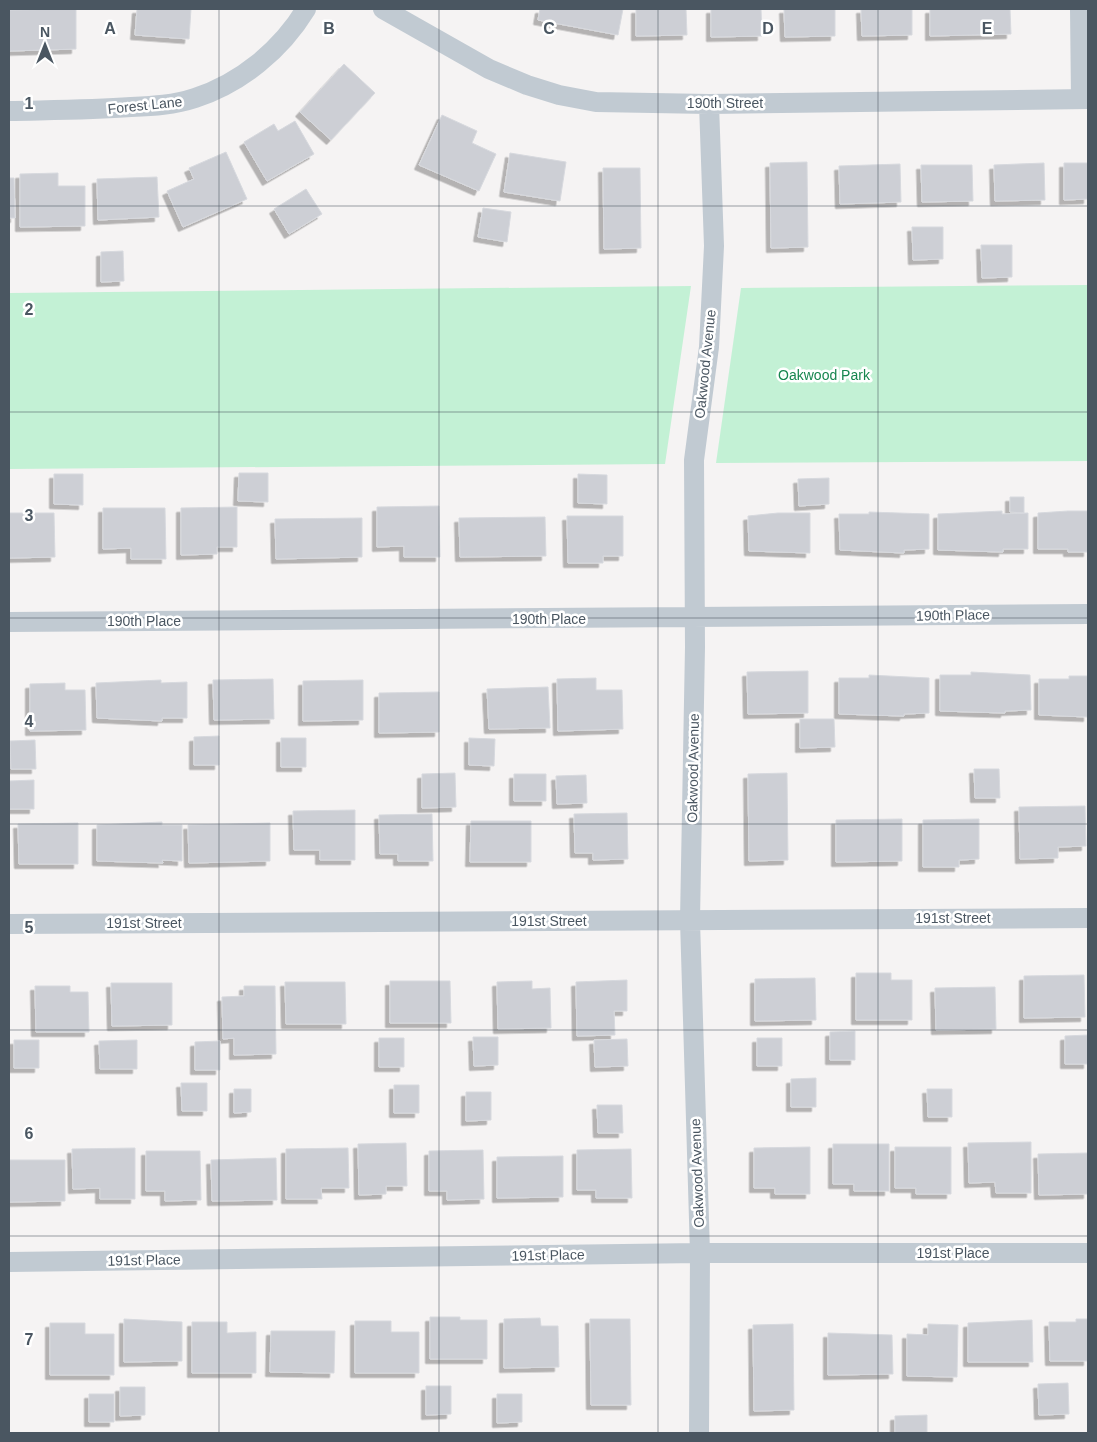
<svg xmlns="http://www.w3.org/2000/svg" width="1097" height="1442" font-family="Helvetica,sans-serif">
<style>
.green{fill:#c3f1d5}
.building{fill:#cdcfd5;stroke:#d7d9de;filter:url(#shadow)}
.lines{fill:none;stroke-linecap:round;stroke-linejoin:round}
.street{stroke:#c1cad2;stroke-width:20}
.grid{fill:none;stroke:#4a5661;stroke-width:1;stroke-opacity:0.55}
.labels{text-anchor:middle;stroke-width:5;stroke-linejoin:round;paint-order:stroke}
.street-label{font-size:14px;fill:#4a5661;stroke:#fff}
.park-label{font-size:14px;fill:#17864f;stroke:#fff}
.grid-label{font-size:16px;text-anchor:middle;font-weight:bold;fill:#4a5661;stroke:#fff;stroke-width:5;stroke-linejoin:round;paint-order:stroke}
</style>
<defs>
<filter id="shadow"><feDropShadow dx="-4.5" dy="4.5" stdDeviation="0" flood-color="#0004"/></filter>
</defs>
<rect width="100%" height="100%" fill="#f5f3f3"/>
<path class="green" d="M1088 285V461L716 463 741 288Z
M691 286 665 464 9 469V293Z"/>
<path class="building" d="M76 9V49L9 51V10Z
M137 9H191L189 39 135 35Z
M540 9H623L618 35 538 20Z
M636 9H686L687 35 636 36Z
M711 9H761L762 36 711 37Z
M784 9H835V36L785 37Z
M861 9H912V35L862 36Z
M930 9H1010L1011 34 930 36Z
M344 64 375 93 331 140 300 112Z
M442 115 477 131 472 143 496 154 479 191 419 165Z
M295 121 314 154 267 181 244 142 274 124 278 131Z
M226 152 247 199 183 227 167 191 194 179 189 168Z
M510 153 566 162 560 201 504 192Z
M807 162 808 247 771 248 770 163Z
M1044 163 1045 200 995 201 994 165Z
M1064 163H1088V199L1064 200Z
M900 164 901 202 840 204 839 166Z
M921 165H972L973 201 922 202Z
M603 168H640L641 248 604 249Z
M58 173V186H85V226L20 227V174Z
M157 177 159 217 98 220 97 179Z
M9 178H14L15 218H9Z
M306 189 322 214 289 234 274 209Z
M483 208 511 212 507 242 478 237Z
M912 227H943V259L913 260Z
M981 245H1012V277L982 278Z
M123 251 124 281 101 282V252Z
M239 473H268V502L238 501Z
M54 474H83V505L54 504Z
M578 474 607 475V504L578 503Z
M829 478V504L799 506 798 479Z
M1010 497H1024V513L1010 512Z
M439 506 440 557H404V546L377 547V507Z
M237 507V547H217V554L181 555V508Z
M103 508H165L166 559H131V548L103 549Z
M1002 511V514L1028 513V549H1003V552L938 550V514Z
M1068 511H1088V552H1068V549H1038V513Z
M869 512 929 514V549L904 550V553L840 550 839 514H869Z
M9 513H54L55 557 9 558Z
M778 513H810V553L749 551 748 516Z
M567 516H623V556H603V563H568Z
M545 517 546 556 460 557 459 518Z
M362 518V557L276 559 275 519Z
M808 671V713L748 714 747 672Z
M971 672 1030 675 1031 710 1005 711V713L940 711V675H971Z
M869 675 929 678V713L904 714V716L839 714V678H869Z
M1069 676H1088V717L1039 715V679H1069Z
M596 678V690H622L623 729 558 731 557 679Z
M273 679 274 719 214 720 213 680Z
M161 680V683L187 682V718H162V721L97 718 96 683Z
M363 680V720L303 721V681Z
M65 683V690H85L86 730 30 731V684Z
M548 687 550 728 489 729 487 689Z
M439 692V732L379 733V693Z
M800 719H834L835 747 800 748Z
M219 736V765H194V737Z
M281 738H306V767H281Z
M469 738 495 739 494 766 469 765Z
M35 740 36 769H11L10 741Z
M974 769H999L1000 798H975Z
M455 773 456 807 422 808V774Z
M787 773 788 860 749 861 748 774Z
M514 774H546V801H514Z
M586 775 587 803 557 804 556 776Z
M34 780V809H9V781Z
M1085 806 1086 846 1058 847V858L1020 859 1019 807Z
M355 810V860H320V850H294L293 811Z
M627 813 628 859 593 860V853H575L574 814Z
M432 814 433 861H398V854H380L379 815Z
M902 819V861L836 862V820Z
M979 819V859L959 860V867H923V820Z
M471 821H531V862H470Z
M162 822V825H182V861L162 860 163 863 97 861V825Z
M78 823V864H19L18 824Z
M270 823V861L189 863 188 825Z
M856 973H891V980H912V1020H856Z
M1084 975 1085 1017 1024 1018V976Z
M815 978 816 1020 755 1021V979Z
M627 980V1011H614L615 1035 577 1036 576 982Z
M390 981H450L451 1023H390Z
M532 981V989L550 988 551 1028 498 1029 497 982Z
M285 982H345L346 1024H286Z
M111 983H172V1025L112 1026Z
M35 986H70V992H88L89 1032H36Z
M244 986H275L276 1054 234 1055V1038L223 1039 222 997 244 996Z
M995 987 996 1029 936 1030 935 988Z
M855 1031V1060H830V1032Z
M1088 1035V1064H1065V1036Z
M473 1037H498V1065L474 1066Z
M379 1038H404V1067H379Z
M757 1038H782V1066H757Z
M627 1039 628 1066 595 1067 594 1040Z
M14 1040H39V1068H14Z
M137 1040V1069H100L99 1041Z
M220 1041V1070H195V1042Z
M816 1078V1107H791V1079Z
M181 1083H207V1111H182Z
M394 1085H419V1113H394Z
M234 1089H251V1112L234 1113Z
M927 1089H952V1117H928Z
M466 1092H491V1120L466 1121Z
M597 1105H622L623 1133H598Z
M1031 1142V1193H996L995 1182 969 1183 968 1143Z
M406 1143 407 1186H386V1194L359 1195 358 1144Z
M833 1144H889V1191H854V1184H833Z
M810 1147V1194H775V1188H754V1148Z
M895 1147H951V1194H916V1188H895Z
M135 1148V1199H100V1188L73 1189 72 1149Z
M348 1148 349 1188H321L322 1199H286V1149Z
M631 1149 632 1198H596V1190H577V1150Z
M483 1150 484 1199 447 1200V1191H429V1151Z
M146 1151H200L201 1200 165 1201V1191H146Z
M1088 1153V1194L1039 1195 1038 1154Z
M563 1156V1197L497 1198V1157Z
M276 1158 277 1200 212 1201 211 1160Z
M9 1160H65V1201L9 1202Z
M430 1317H460V1320H487V1359H430Z
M540 1318 541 1326H558L559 1367 504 1368V1319Z
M124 1319 182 1322V1361L124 1362Z
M590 1319H630L631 1405H591Z
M1076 1319H1088V1361H1050L1049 1322H1076Z
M1032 1320 1033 1362H968V1323Z
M355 1321H391V1332H419V1373H355Z
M192 1322H227V1333L256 1332V1373H192Z
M50 1323H85V1334H114V1375H50Z
M793 1324 794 1410 754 1411 753 1325Z
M928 1324 958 1325 957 1377 907 1376V1334L928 1335Z
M271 1331H335L334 1373 270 1372Z
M828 1333 892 1335 893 1374 828 1375Z
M1068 1383 1069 1414 1039 1415 1038 1384Z
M426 1386H451V1414L426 1415Z
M120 1387H145V1415L120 1416Z
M89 1394H114V1422H89Z
M497 1394H522V1422L497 1423Z
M927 1415V1433H895V1416Z"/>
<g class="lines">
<path class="street" d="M383 9 489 69 527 85 559 95 596 102 709 104 1088 99
M1080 9 1081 99
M9 111C50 110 90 110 131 107 153 106 174 105 195 98 241 83 281 50 306 9
M9 622 1088 614
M9 924 1088 918
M9 1262 700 1253H1088
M699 1433 700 1253 690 920 695 647 694 460 709 347 714 246 709 104"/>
</g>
<path class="grid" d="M219 9V1433M439 9V1433M658 9V1433M878 9V1433M9 206H1088M9 412H1088M9 618H1088M9 824H1088M9 1030H1088M9 1236H1088"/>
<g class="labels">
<g class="street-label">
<text x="725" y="108">190th Street</text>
<text transform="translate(145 105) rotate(-6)" y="5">Forest Lane</text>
<text transform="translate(705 364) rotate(-84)" y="5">Oakwood Avenue</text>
<text transform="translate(953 615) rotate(-1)" y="5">190th Place</text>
<text x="549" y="624">190th Place</text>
<text x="144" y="626">190th Place</text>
<text transform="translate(693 768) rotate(-89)" y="5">Oakwood Avenue</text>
<text x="953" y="923">191st Street</text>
<text x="549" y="926">191st Street</text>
<text x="144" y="928">191st Street</text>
<text transform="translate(697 1173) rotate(-92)" y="5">Oakwood Avenue</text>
<text x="953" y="1258">191st Place</text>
<text transform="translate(548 1255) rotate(-1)" y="5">191st Place</text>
<text transform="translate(144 1260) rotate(-1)" y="5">191st Place</text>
</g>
<g class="park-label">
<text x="824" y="380">Oakwood Park</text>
</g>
</g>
<g class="grid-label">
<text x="110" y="34">A</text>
<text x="329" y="34">B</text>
<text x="549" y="34">C</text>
<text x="768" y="34">D</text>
<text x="987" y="34">E</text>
<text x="29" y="109">1</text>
<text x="29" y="315">2</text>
<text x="29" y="521">3</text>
<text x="29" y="727">4</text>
<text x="29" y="933">5</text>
<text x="29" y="1139">6</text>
<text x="29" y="1345">7</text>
</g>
<rect width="1097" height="1442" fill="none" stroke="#4a5661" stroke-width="20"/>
<g transform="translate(45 45)" stroke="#ffffff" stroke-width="4" paint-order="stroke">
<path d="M0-4L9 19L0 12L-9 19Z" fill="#4a5661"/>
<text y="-8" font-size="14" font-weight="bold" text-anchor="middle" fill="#4a5661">N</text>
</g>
</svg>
